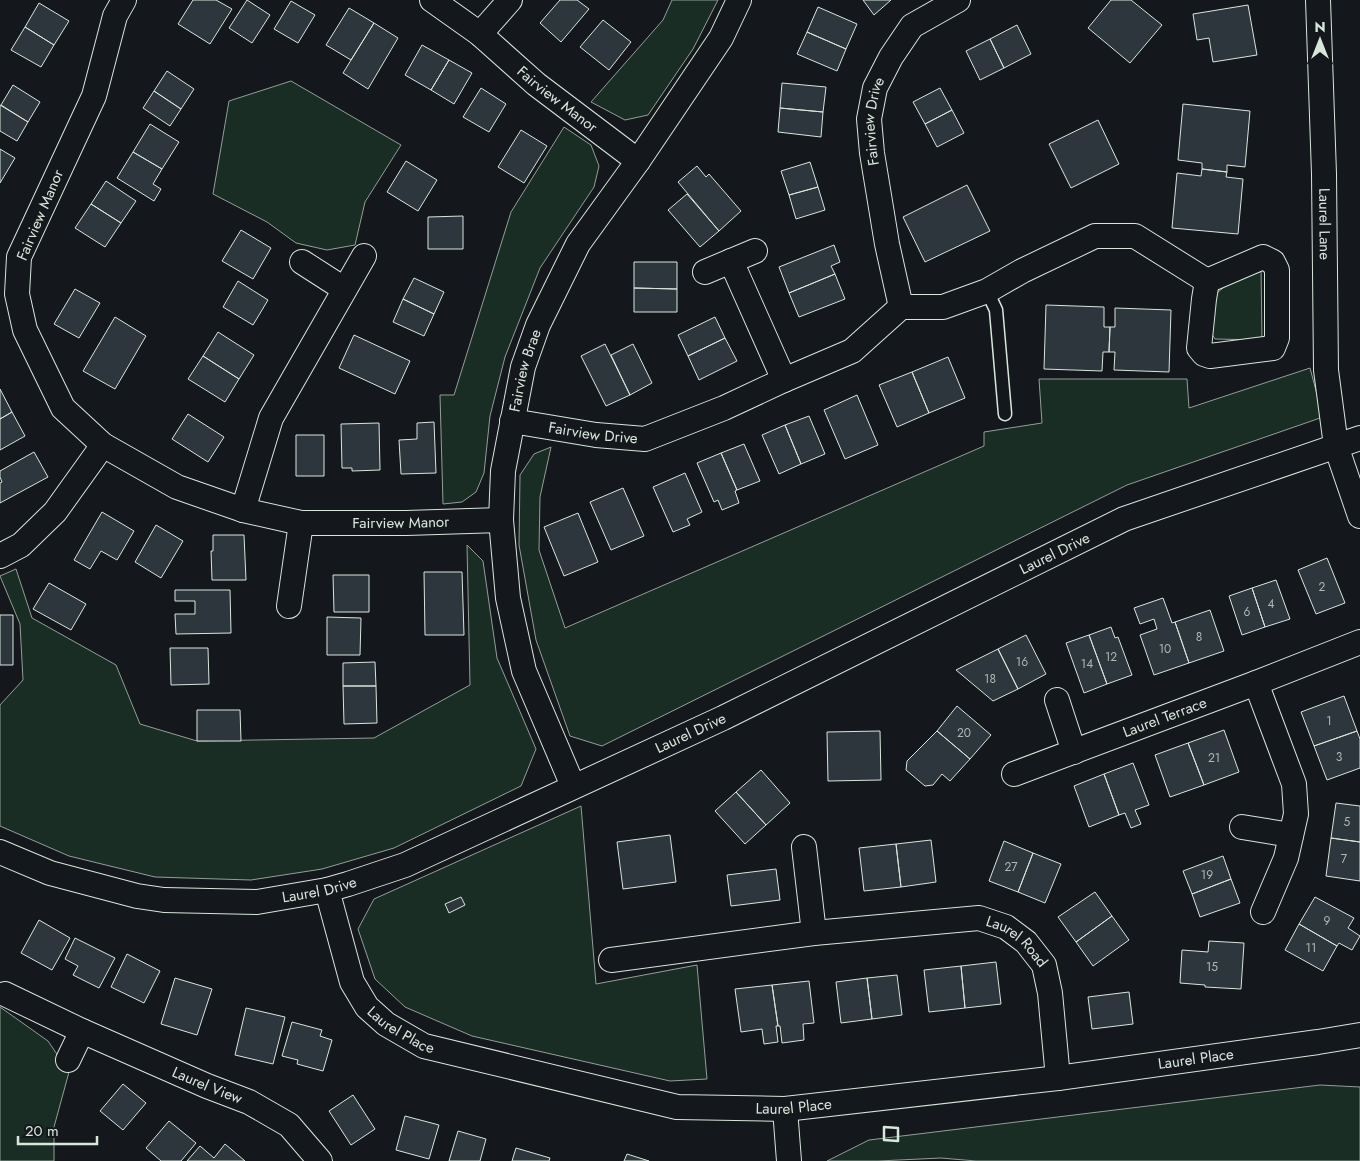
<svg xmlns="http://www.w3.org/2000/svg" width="1360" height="1161" font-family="Jost,sans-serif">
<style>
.green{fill:#1a2d24;stroke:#939e99}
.building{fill:#2c363c;stroke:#d8e6dc}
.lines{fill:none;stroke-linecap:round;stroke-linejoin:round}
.lane-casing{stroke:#d8e6dc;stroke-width:15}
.street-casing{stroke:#d8e6dc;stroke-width:26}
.lane{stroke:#14181c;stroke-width:12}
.street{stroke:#14181c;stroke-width:24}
.wall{stroke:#d8e6dc;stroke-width:2.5}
.labels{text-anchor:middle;stroke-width:4;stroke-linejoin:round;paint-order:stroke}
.number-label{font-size:12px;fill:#adbab4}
.street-label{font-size:15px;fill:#d8e6dc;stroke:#14181c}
</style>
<rect width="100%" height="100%" fill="#14181c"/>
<path class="green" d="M672 0H718L693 49 648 115 625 120 591 102 663 20Z
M291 81 401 145 365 202 355 245 327 250 296 243 267 222 213 194 229 101Z
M564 127 591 145 599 166 594 187 540 268 505 357 490 416 484 473 476 492 462 502 443 504 440 395H454L511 212Z
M1261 266 1262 340 1215 339 1210 331 1217 293 1235 278Z
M1310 368 1323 417 1127 485 602 746 570 736 536 640 519 545 520 475 534 454 551 447 540 497 539 550 565 628 984 446V432L1042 423 1039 379H1187L1189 408Z
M467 545 483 561 497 658 536 749 521 786 394 848 322 869 251 880 155 877 69 856 0 826V705L23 680 20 624 0 576 16 569 32 618 116 665 140 724 197 741 374 738 470 685Z
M581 806 596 984 697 965 707 1079 670 1081 472 1036 405 1007 375 979 358 929 374 899Z
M0 1007 48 1041 69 1072 54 1127V1161H0Z
M1320 1085 1360 1087V1161H976L941 1158 878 1161H827L869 1140Z"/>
<path class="building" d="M193 0H216L232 9 210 44 178 24Z
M247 0 270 15 252 43 229 28Z
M560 0H577L589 9 561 42 540 23Z
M863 0H891L874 15Z
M1111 0H1131L1162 25 1130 63 1088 28Z
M291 1 315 15 298 43 274 29Z
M39 3 69 21 54 45 25 27Z
M1248 5 1257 55 1213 62 1209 38 1197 40 1193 14Z
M818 7 857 24 846 49 807 32Z
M349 8 374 23 351 60 326 45Z
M603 20 631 42 609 70 580 47Z
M374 23 398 38 368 89 343 73Z
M1017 25 1031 54 1004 68 990 39Z
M25 27 54 45 41 67 11 50Z
M807 32 846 49 837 71 797 54Z
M990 39 1004 68 980 80 966 51Z
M422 45 449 60 431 90 405 75Z
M449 60 472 73 454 104 431 90Z
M167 71 194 89 181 109 154 91Z
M782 83 826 87 823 112 780 108Z
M13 85 40 102 28 122 1 105Z
M481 88 506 104 489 132 463 117Z
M940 88 952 110 925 124 913 102Z
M154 91 181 109 170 126 143 108Z
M1183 104 1250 111 1245 167 1227 165V172L1202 169V163L1178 160Z
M0 105 28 122 17 141 0 131Z
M780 108 823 112 821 137 778 132Z
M952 110 964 133 937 147 925 124Z
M1098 120 1119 164 1071 188 1049 144Z
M150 124 179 142 162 169 133 152Z
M521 130 547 146 524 183 498 167Z
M0 149 15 158 0 183Z
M133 152 162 169 153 184 161 189 154 201 117 178Z
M406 161 437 180 418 211 387 192Z
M810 162 818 187 789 195 781 171Z
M697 166 706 177 709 174 741 211 719 231 678 182Z
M1202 169 1227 172 1226 177 1243 179 1238 234 1172 228 1177 173 1201 176Z
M106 181 136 201 121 223 91 204Z
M967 185 990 231 925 262 903 217Z
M818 187 825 210 796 219 789 195Z
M687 194 719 231 700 247 668 210Z
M91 204 121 223 105 247 75 228Z
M463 216V249H428V217Z
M241 230 271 248 253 279 222 261Z
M834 245 840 262 831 266 835 274 789 293 779 267Z
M634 262H677V289L634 288Z
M835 274 845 299 799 317 789 293Z
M414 278 444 292 434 314 403 299Z
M238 281 268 300 253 325 223 307Z
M634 288 677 289V312H634Z
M75 289 100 303 79 338 54 324Z
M403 299 434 314 424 336 393 322Z
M1046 305 1104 307V327H1110L1109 352H1103L1102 371 1044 369Z
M1115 308 1171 310 1169 372 1114 370 1115 352H1109L1110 327H1115Z
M115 317 146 336 115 389 83 371Z
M715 317 725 338 688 356 678 335Z
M218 332 254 355 239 379 203 356Z
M354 335 410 361 395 394 339 368Z
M725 338 737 361 699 380 688 356Z
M605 344 630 395 606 406 581 356Z
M633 344 652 383 630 395 611 355Z
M203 356 239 379 225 402 188 379Z
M948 357 965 398 929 413 912 372Z
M912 372 929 413 897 427 879 385Z
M0 389 12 412 0 419Z
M857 395 878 445 845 459 824 410Z
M12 412 25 436 0 450V419Z
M188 414 224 437 208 462 172 439Z
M809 416 825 454 801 464 785 425Z
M434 422 436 473 401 474 399 440 417 439V423Z
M379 423 380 470 352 471V468H342L341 424Z
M785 425 801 464 779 474 762 435Z
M296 435H324V476H296Z
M744 444 760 481 737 490 721 453Z
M34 452 48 477 0 503V483L2 482 0 477V471Z
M721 453 737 490 735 491 739 503 722 510 718 500 714 502 697 463Z
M685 473 702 512 687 519 690 525 673 532 653 487Z
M623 488 644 536 611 550 590 502Z
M102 512 134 531 117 560 101 551 90 569 74 560Z
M578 513 598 562 564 576 544 527Z
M156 525 183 541 161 578 135 562Z
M213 535H244L246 580H212L211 551H213Z
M1327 558 1345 603 1316 614 1298 570Z
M424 572H462L464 635H425Z
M333 575H369V612H334Z
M1276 580 1290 619 1265 627 1252 588Z
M49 583 86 604 71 630 33 609Z
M1252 588 1265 627 1242 635 1229 596Z
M175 590H230L231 633 176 634 175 614H195V601H175Z
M1163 598 1172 623 1175 622 1189 663 1154 675 1140 635 1157 629 1154 619 1140 624 1134 608Z
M1210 610 1224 651 1189 663 1175 622Z
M0 615H13V665H0Z
M327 617 361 618 360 655H327Z
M1111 627 1115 638 1118 637 1132 675 1107 684 1089 635Z
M1026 635 1046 674 1018 689 998 649Z
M1089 635 1107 684 1084 693 1066 643Z
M170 648H208L209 684 171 685Z
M998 649 1018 689 993 701 956 670Z
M375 662 376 686H343V663Z
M343 686H376L377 723 344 724Z
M1344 696 1357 731 1314 746 1301 712Z
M957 706 991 735 970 759 937 731Z
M197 710H240L241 741H197Z
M1224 730 1239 772 1204 785 1188 743Z
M880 731 881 780 828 781 827 732Z
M937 731 970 759 950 781 942 774 933 785 925 786 906 770 907 761Z
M1357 731 1360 739V768L1327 780 1314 746Z
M1188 743 1204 785 1170 797 1155 755Z
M1133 763 1149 805 1135 810 1141 824 1131 828 1125 813 1119 815 1104 774Z
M761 770 790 803 766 825 736 792Z
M1104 774 1119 815 1089 827 1074 786Z
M736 792 766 825 745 844 715 811Z
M1336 803 1360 806V842L1331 838Z
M670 835 676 882 623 889 617 842Z
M1331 838 1360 842V881L1326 876Z
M931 840 936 882 901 887 896 844Z
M1004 841 1033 853 1018 892 989 881Z
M896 844 901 887 864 891 859 848Z
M1033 853 1061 864 1045 903 1018 892Z
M1223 856 1231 879 1192 894 1183 871Z
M776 869 780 900 731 906 727 875Z
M1231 879 1240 903 1200 917 1192 894Z
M1095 892 1112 916 1076 942 1058 917Z
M461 897 465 905 449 913 445 904Z
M1315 897 1354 918 1348 928 1360 936 1352 950 1339 943 1337 946 1299 924Z
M1112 916 1129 940 1093 966 1076 942Z
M39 920 70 938 52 970 21 953Z
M1299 924 1337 946 1323 971 1285 950Z
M75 938 115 958 99 988 73 975 78 966 65 959Z
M1209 941 1244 943 1241 989 1205 987V985L1180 983 1182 950 1208 952Z
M127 954 160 971 144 1003 111 987Z
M996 962 1001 1004 965 1008 961 966Z
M961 966 965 1008 929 1012 924 970Z
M897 975 902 1015 872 1019 867 978Z
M175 978 212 989 197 1035 161 1024Z
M867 978 872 1019 841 1023 836 982Z
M809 981 814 1023 803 1024 804 1040 782 1043 780 1026H778L772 985Z
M772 985 778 1026H776L778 1042 764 1044 762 1029 741 1032 735 989Z
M1129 992 1133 1024 1092 1029 1088 997Z
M246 1008 285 1017 273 1064 235 1055Z
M292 1022 322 1030 320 1036 332 1040 323 1071 297 1064 298 1060 282 1056Z
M123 1084 146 1103 123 1130 100 1111Z
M353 1095 375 1129 351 1145 329 1111Z
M405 1116 439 1125 429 1159 396 1150Z
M169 1121 196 1143 181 1161H161L146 1148Z
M458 1131 486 1139 480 1161H449Z
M225 1144 245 1161H187L200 1146 214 1158Z
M516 1148 550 1158 549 1161H512Z
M627 1154 649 1161H624Z"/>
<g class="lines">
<g class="lane-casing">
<path id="lane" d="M987 291 996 310 1005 414"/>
</g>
<g class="street-casing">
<g id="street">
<path id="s1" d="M124 0 115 16 94 96 19 257 17 294 25 330 63 408 103 445 177 487 243 510 301 523H406L501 520"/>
<path id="s2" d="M432 0 480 34 536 84 638 161"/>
<path id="s3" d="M1318 0 1324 174 1326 370 1336 446 1360 516"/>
<path d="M480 34 510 0"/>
<path d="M1263 257 1273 262 1277 270V338L1273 348 1210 356 1204 354 1199 348 1204 299 1207 281Z"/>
<path d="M731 261 784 380"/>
<path d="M302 262 344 289"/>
<path d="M705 272 755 251"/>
<path id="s4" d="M901 307 887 244 872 153 869 119 875 88 891 57 912 26 958 0"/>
<path id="s5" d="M512 421 596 435 645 439 724 408 784 380 852 351 901 307H943L987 291 1022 271 1095 236H1135L1207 281"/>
<path d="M243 510 271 418 364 256"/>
<path d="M0 556 21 545 55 512 103 445"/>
<path d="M289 606 301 523"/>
<path d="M1256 683 1294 784 1296 814 1286 858 1263 912"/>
<path d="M1057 700 1074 752"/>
<path id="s6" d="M1014 774 1256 683 1360 642"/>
<path id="s7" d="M573 786 524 671 508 598 501 520 503 471 523 367 538 325 578 244 638 161 721 38 739 0"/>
<path d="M1242 827 1291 835"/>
<path d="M804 847 814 933"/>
<path id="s8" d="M0 852 50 873 137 896 164 900 257 902 327 890 348 884 405 865 723 718 1124 519 1360 438"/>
<path id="s9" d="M327 890 352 982 367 1007 386 1024 424 1046 677 1107 785 1109 1058 1078 1318 1042 1360 1035"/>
<path id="s10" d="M611 960 814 933 979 918 1006 927 1026 942 1044 965 1050 993 1058 1078"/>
<path id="s11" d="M5 994 82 1031 207 1086 249 1102 289 1125 320 1161"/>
<path d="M68 1060 82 1031"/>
<path d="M785 1109 789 1161"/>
</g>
</g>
<use href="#lane" class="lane"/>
<use href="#street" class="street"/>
<path class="wall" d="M884 1127 898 1128V1141L884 1140Z"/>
</g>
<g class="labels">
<g class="number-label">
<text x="1322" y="591">2</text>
<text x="1271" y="608">4</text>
<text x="1247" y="616">6</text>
<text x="1199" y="641">8</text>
<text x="1165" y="653">10</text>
<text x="1111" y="661">12</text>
<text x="1022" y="666">16</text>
<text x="1087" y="668">14</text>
<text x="990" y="683">18</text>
<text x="1329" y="725">1</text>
<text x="964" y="737">20</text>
<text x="1339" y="761">3</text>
<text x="1214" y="762">21</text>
<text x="1347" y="826">5</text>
<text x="1344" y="863">7</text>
<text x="1011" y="871">27</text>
<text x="1207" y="879">19</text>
<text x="1327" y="925">9</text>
<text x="1311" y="952">11</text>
<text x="1212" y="971">15</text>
</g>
<g class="street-label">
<text dy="5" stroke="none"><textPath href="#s2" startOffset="160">Fairview Manor</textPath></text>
<text dy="5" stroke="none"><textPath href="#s4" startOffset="189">Fairview Drive</textPath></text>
<text transform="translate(40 215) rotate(-67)" y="5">Fairview Manor</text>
<text dy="5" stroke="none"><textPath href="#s3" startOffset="224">Laurel Lane</textPath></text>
<text dy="5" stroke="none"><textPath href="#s7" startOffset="430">Fairview Brae</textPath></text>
<text dy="5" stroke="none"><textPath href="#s5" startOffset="82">Fairview Drive</textPath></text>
<text dy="5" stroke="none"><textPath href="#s1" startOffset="808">Fairview Manor</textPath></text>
<text dy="5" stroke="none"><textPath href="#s8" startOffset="1138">Laurel Drive</textPath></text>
<text dy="5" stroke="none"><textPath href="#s6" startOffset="161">Laurel Terrace</textPath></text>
<text dy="5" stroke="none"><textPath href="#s8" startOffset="732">Laurel Drive</textPath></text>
<text dy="5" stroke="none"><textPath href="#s8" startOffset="328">Laurel Drive</textPath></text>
<text dy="5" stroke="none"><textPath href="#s10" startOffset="416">Laurel Road</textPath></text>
<text dy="5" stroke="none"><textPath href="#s9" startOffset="166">Laurel Place</textPath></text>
<text dy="5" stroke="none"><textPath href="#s9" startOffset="976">Laurel Place</textPath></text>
<text dy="5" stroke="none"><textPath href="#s11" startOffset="222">Laurel View</textPath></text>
<text dy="5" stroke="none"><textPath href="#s9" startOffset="571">Laurel Place</textPath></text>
</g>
</g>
<g transform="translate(1320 40)" stroke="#14181c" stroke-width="4" paint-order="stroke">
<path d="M0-4L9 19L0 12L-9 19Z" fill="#d8e6dc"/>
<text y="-8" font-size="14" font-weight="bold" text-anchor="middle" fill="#d8e6dc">N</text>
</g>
<path d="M18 1136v8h79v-8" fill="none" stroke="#d8e6dc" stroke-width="2.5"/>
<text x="25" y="1136" font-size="15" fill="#d8e6dc" stroke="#14181c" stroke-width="4" paint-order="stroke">20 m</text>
</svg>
